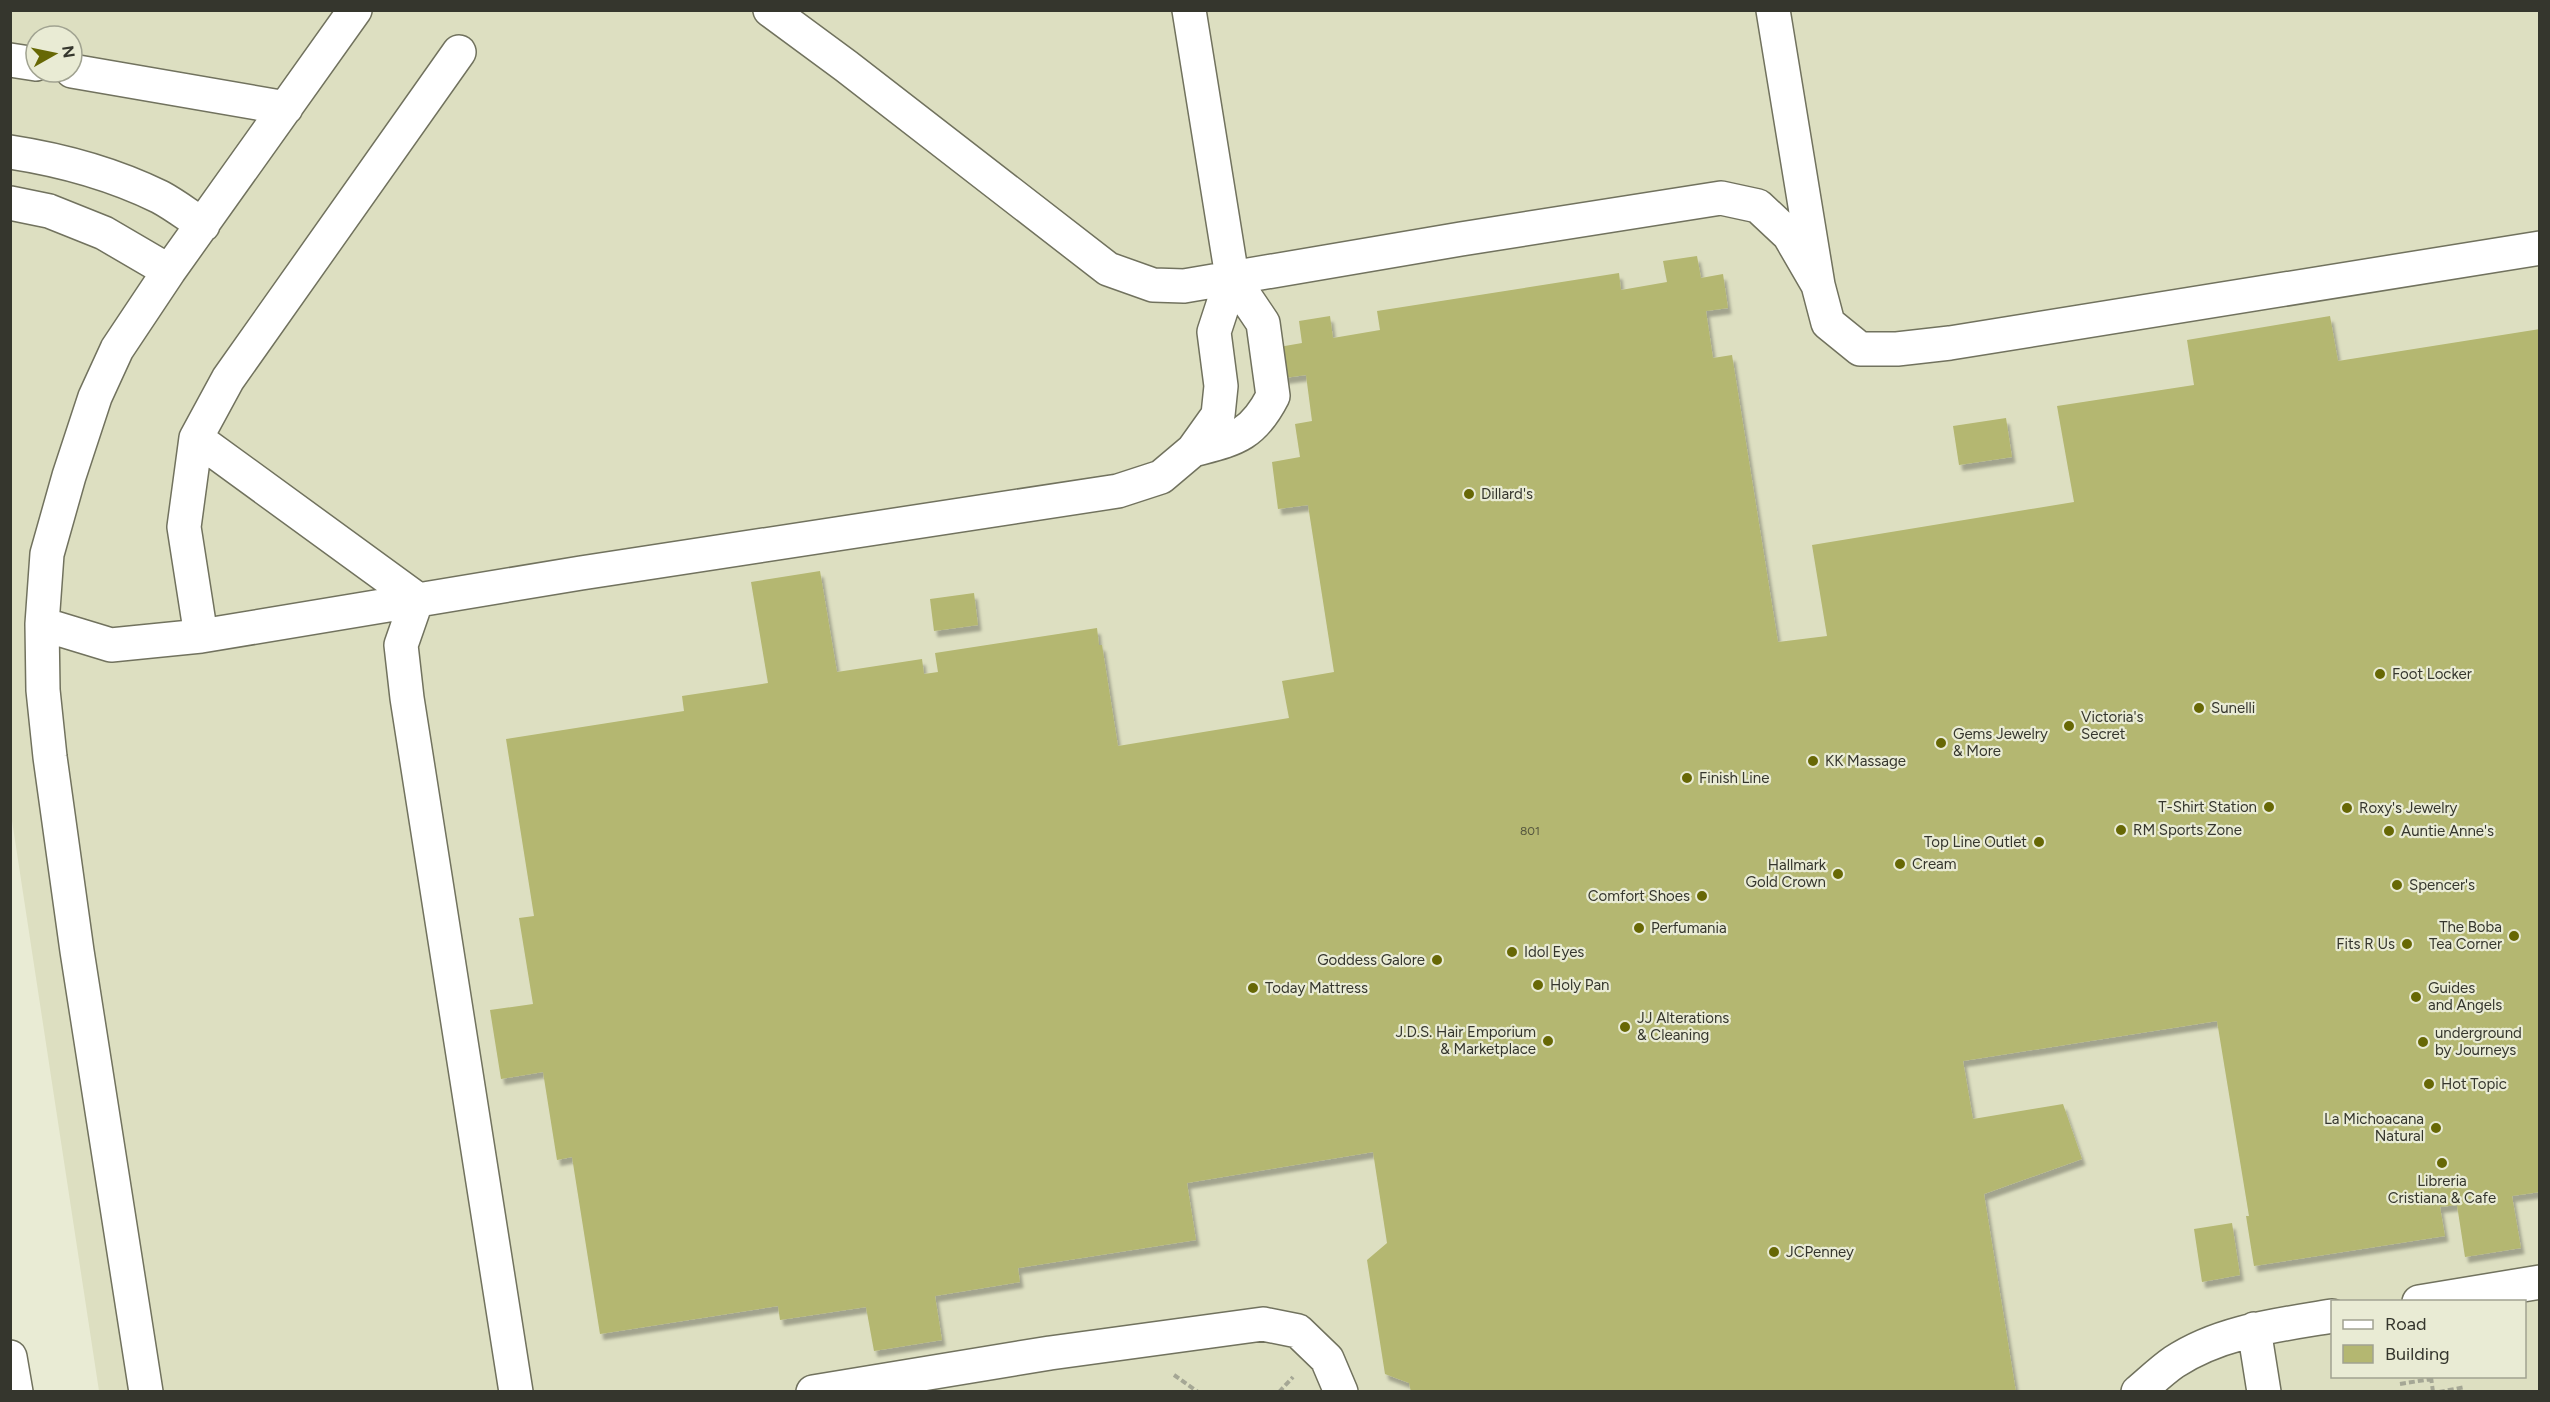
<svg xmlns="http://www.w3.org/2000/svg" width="2550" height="1402" font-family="Figtree,sans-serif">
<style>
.built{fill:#dddfc1;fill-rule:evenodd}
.building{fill:#b4b771;filter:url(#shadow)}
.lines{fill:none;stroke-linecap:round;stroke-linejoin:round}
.minor-casing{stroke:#71725e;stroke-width:36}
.path{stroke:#a5a795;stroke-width:4;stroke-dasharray:6 3;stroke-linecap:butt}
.minor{stroke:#fff;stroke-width:33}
.poi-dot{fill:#676805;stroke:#e9ebd4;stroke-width:2}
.labels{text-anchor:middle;stroke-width:4.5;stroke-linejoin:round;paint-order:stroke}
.number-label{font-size:12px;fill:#55563e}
.poi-label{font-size:15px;fill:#35362d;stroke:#e9ebd4;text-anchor:start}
</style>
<defs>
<filter id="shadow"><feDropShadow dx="3.5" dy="6" stdDeviation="1.5" flood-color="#0004"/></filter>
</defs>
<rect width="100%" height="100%" fill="#e9ebd4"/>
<path class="built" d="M10 11H2539V1391H99L11 814ZM36 36H72V72H36ZM2332 1302H2524V1376H2332Z"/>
<path class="building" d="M1697 256 1701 278 1723 274 1728 308 1706 311 1713 358 1732 355 1778 642 1827 636 1812 545 2074 502 2057 406 2194 385 2187 340 2330 316 2338 361 2540 329V1192L2512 1196 2521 1248 2465 1257 2457 1205 2440 1207 2445 1236 2254 1266 2246 1216H2249L2217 1021 1963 1061 1973 1119 2063 1104 2082 1159 1984 1194 2016 1392H1411L1409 1383 1385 1374 1367 1260 1387 1243 1373 1152 1187 1183 1196 1240 1018 1268 1020 1282 935 1296 942 1340 874 1351 866 1307 780 1320 778 1306 600 1334 572 1157 557 1160 543 1072 501 1079 490 1010 533 1004 519 918 534 916 506 739 684 711 682 696 768 683 751 582 820 571 837 672 922 659 924 674 938 672 935 653 1097 628 1099 645H1102L1118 746 1289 718 1282 681 1334 672 1308 505 1278 509 1272 462 1300 457 1295 424 1312 421 1306 375 1284 378 1279 347 1302 343 1299 321 1330 316 1333 338 1380 330 1377 311 1619 273 1621 290 1667 282 1663 261Z
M2006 418 2012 457 1959 465 1953 426Z
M974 593 978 625 934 631 930 599Z
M2232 1223 2240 1275 2202 1282 2194 1229Z"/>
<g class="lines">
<g class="minor-casing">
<path id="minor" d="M770 10 846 66 1108 269 1153 285 1184 286 1461 239 1721 198 1758 206 1789 235 1818 285
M1773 10 1818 285 1828 323 1860 349H1897L1950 343 2540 248
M10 60 36 64
M72 71 286 108
M10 152C62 160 113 174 160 197 175 205 189 216 203 225
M10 203 49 211 104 233 169 271
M196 438 228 379 459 52
M1193 450C1234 439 1252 437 1273 396L1263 323 1232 277
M42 624 111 645 201 636 581 573 1118 491 1161 477 1193 450 1218 415 1221 386 1214 332 1232 277 1189 10
M201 636 184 527 196 438 417 599 401 645 407 698 516 1392
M2419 1302 2540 1282
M2254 1329 2264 1392
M10 1357 16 1392
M146 1392 77 951 50 757 43 690 42 624 47 554 69 476 95 397 117 349 169 271 355 10
M813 1392 1050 1353 1263 1324 1298 1331 1327 1359 1341 1392
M2138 1392C2150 1382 2161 1371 2174 1362 2221 1331 2279 1325 2332 1316"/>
</g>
<path class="path" d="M1174 1375 1198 1392
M2431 1377 2433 1392
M2400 1384 2431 1379
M1279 1392 1293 1377
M2439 1392 2465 1387"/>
<use href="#minor" class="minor"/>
</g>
<g class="poi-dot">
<circle cx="1469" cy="494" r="6"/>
<circle cx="2380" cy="674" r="6"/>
<circle cx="2199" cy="708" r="6"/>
<circle cx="2069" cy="726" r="6"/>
<circle cx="1941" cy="743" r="6"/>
<circle cx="1813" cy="761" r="6"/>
<circle cx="1687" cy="778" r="6"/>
<circle cx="2269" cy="807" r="6"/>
<circle cx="2347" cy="808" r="6"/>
<circle cx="2121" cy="830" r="6"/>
<circle cx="2389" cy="831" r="6"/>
<circle cx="2039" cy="842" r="6"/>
<circle cx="1900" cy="864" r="6"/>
<circle cx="1838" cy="874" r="6"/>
<circle cx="2397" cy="885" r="6"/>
<circle cx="1702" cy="896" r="6"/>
<circle cx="1639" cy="928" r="6"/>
<circle cx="2514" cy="936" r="6"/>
<circle cx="2407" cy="944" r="6"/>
<circle cx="1512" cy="952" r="6"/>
<circle cx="1437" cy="960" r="6"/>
<circle cx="1538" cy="985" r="6"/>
<circle cx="1253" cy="988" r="6"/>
<circle cx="2416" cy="997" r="6"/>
<circle cx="1625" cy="1027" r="6"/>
<circle cx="1548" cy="1041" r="6"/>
<circle cx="2423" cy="1042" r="6"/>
<circle cx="2429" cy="1084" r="6"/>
<circle cx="2436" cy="1128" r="6"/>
<circle cx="2442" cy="1163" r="6"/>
<circle cx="1774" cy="1252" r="6"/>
</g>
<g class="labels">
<g class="number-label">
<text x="1530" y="835">801</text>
</g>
<g class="poi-label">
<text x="1481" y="499">Dillard's</text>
<text x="2392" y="679">Foot Locker</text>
<text x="2211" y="713">Sunelli</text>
<text x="2081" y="722">Victoria's<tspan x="2081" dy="17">Secret</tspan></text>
<text x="1953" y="739">Gems Jewelry<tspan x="1953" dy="17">&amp; More</tspan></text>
<text x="1825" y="766">KK Massage</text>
<text x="1699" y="783">Finish Line</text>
<text x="2257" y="812" text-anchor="end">T-Shirt Station</text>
<text x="2359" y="813">Roxy's Jewelry</text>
<text x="2133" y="835">RM Sports Zone</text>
<text x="2401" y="836">Auntie Anne's</text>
<text x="2027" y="847" text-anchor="end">Top Line Outlet</text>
<text x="1912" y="869">Cream</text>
<text x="1826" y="870" text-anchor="end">Hallmark<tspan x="1826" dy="17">Gold Crown</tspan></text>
<text x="2409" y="890">Spencer's</text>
<text x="1690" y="901" text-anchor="end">Comfort Shoes</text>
<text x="2502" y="932" text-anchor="end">The Boba<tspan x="2502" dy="17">Tea Corner</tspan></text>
<text x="1651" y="933">Perfumania</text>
<text x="2395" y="949" text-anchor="end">Fits R Us</text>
<text x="1524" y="957">Idol Eyes</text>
<text x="1425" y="965" text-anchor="end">Goddess Galore</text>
<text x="1550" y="990">Holy Pan</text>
<text x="1265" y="993">Today Mattress</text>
<text x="2428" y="993">Guides<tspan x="2428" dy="17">and Angels</tspan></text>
<text x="1637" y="1023">JJ Alterations<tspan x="1637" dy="17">&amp; Cleaning</tspan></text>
<text x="1536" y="1037" text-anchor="end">J.D.S. Hair Emporium<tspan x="1536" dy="17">&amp; Marketplace</tspan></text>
<text x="2435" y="1038">underground<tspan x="2435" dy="17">by Journeys</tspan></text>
<text x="2441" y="1089">Hot Topic</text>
<text x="2424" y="1124" text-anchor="end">La Michoacana<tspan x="2424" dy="17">Natural</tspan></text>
<text x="2442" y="1186" text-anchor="middle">Libreria<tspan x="2442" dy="17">Cristiana &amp; Cafe</tspan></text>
<text x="1786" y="1257">JCPenney</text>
</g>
</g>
<rect width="2550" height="1402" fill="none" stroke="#35362d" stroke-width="24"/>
<rect x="2331" y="1300" width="195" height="78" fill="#e9ebd4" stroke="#a1a391" stroke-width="1.5"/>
<rect x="2343" y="1320" width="30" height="9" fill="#ffffff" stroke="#a1a391" stroke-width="1.5"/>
<text x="2385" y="1330" font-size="18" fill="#35362d">Road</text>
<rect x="2343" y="1345" width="30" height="18" fill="#b4b771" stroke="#a1a391" stroke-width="1.5"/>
<text x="2385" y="1360" font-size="18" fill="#35362d">Building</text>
<g transform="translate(54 54) rotate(81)"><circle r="28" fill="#e9ebd4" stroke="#a1a391" stroke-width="1.5"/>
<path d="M0-4.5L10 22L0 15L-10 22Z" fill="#676805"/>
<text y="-9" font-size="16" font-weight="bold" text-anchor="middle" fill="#35362d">N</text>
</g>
</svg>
